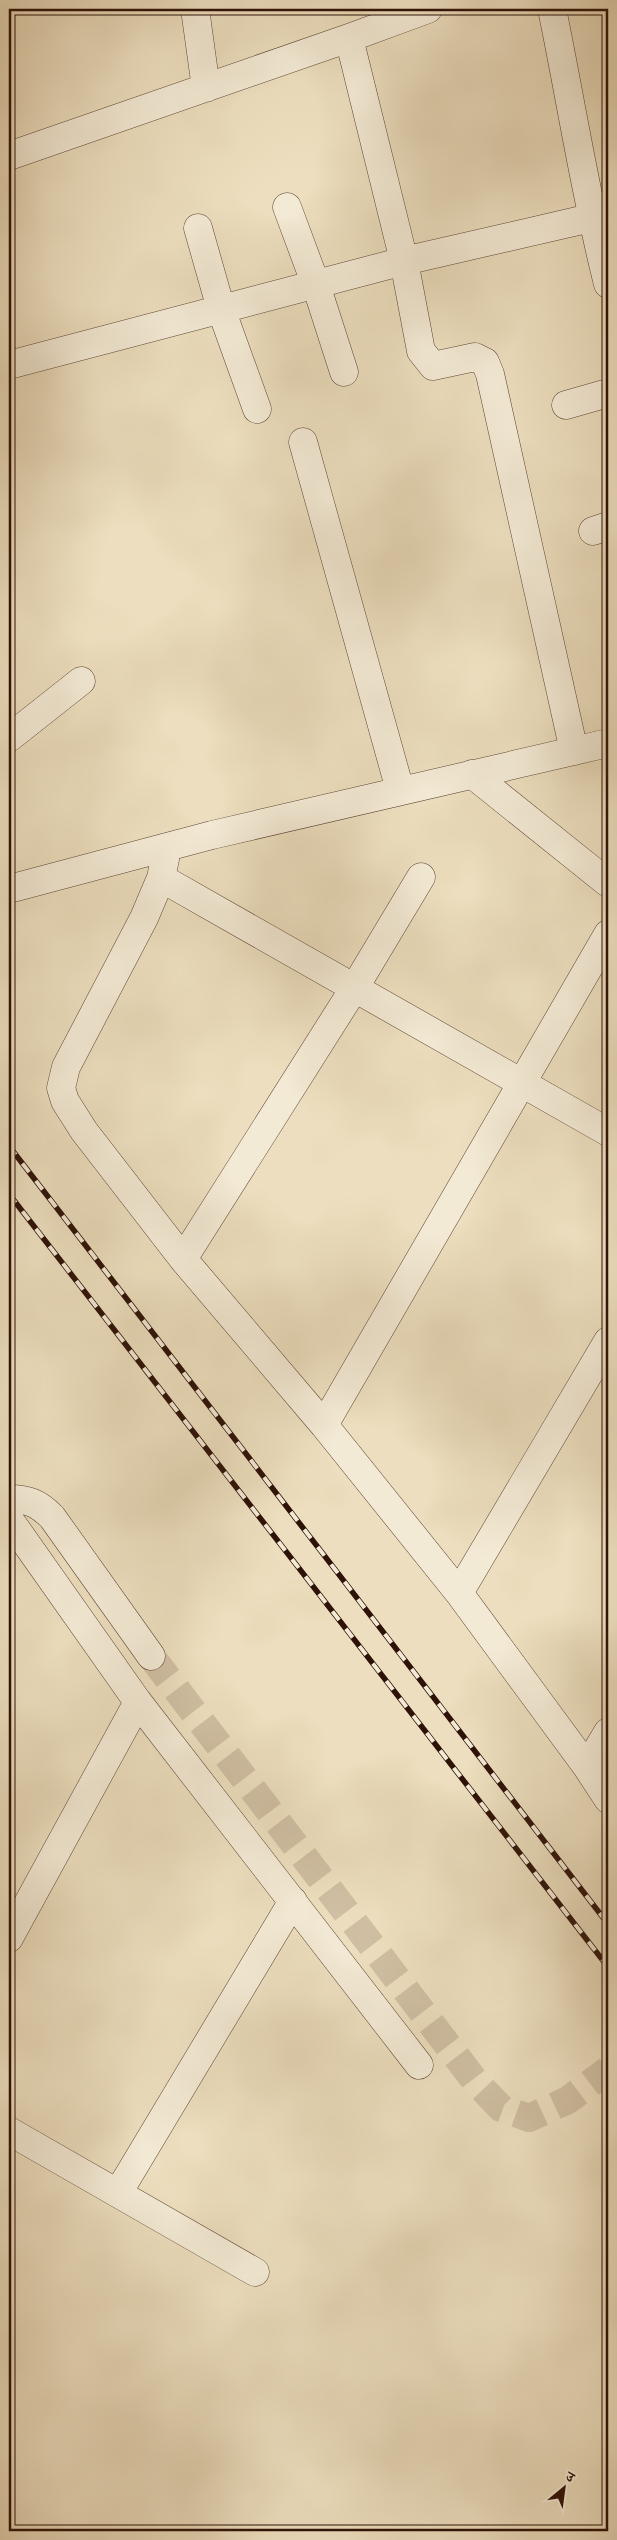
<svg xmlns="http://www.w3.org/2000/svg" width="617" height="2540" font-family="'Old Standard TT','Noto Serif Devanagari',serif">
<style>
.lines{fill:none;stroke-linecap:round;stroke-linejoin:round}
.minor-tunnel{stroke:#d0bfa3;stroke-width:28;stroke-dasharray:28 14;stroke-linecap:butt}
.minor-casing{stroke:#5e4435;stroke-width:29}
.minor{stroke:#f3ead5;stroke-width:28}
.rail-casing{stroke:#2e1107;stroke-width:5.5}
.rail{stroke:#f3ead5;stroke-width:4;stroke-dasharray:11;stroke-linecap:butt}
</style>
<rect width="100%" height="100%" fill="#ecdebe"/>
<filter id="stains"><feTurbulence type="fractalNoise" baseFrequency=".004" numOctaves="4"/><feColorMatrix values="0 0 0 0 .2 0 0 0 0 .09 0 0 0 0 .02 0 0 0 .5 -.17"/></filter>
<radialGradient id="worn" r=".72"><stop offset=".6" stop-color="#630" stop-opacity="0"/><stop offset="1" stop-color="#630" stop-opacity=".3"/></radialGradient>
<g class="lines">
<path class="minor-tunnel" d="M151 1656 475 2081 501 2108 529 2118 568 2100 608 2070"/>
<g class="minor-casing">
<path id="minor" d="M195 9 206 88
M552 9C571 101 585 194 608 284
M349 38 404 261 421 351 433 366 475 357 485 362 490 374 574 751
M9 156 349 38 428 9
M287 207 316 285 344 372
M198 228 221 309 257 409
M9 365 404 261 608 214
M566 405 608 393
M303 442 400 790
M593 531 608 526
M9 738 81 681
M472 774 608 883
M165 859 161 878 608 1132
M161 878 144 918 66 1067 61 1088 65 1101 84 1131 183 1259 324 1425 459 1593 587 1767 608 1799
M9 889 212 835 608 743
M183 1259 355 987 421 877
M324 1425 608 934
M9 1499C28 1499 38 1503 52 1517L151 1656
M9 1519 138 1702 419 2065
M459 1593 608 1341
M587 1767 608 1732
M9 1938 138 1702
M9 2131 255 2272
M118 2193 293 1901"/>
</g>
<use href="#minor" class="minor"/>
<g class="rail-casing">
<path id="rail" d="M9 1146 608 1924
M9 1194 608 1967"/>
</g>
<use href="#rail" class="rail"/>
</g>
<rect width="617" height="2540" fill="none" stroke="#ecdebe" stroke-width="30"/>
<rect x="10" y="10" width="597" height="2520" fill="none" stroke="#2e1107" stroke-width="2.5"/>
<rect x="15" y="15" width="587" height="2510" fill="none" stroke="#2e1107"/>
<g transform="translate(564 2488) rotate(29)" stroke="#f3ead5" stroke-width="4" paint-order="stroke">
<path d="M0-4L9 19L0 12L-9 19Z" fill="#2e1107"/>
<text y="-8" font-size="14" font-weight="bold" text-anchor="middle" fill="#2e1107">उ</text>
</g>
<rect width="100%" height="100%" filter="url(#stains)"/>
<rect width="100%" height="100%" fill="url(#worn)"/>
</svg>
